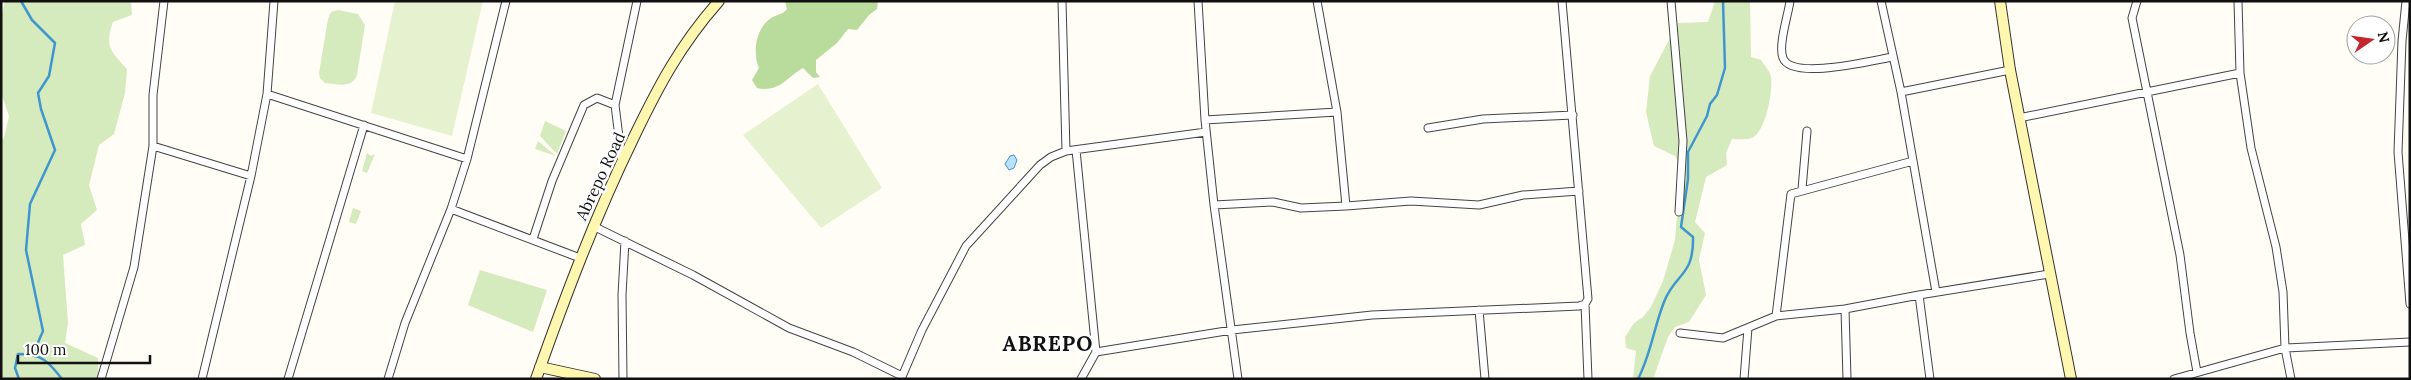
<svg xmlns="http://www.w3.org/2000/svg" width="2411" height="380" font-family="Lora,serif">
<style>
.green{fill:#d5ebbd}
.forest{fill:#b9dc9c}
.pitch{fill:#e6f2cf}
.water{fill:#b9e0f7;stroke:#3f96cf}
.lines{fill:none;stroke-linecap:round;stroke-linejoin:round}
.stream{stroke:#3f96cf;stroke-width:2.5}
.street-casing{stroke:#444;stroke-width:9}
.secondary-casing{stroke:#333;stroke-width:12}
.street{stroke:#fff;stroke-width:7}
.secondary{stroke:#fff6b0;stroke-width:10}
.labels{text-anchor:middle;stroke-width:5;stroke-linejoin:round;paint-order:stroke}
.street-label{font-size:16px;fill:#111;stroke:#fff}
.district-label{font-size:21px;font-weight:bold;letter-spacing:1px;fill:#111;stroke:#fff}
</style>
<rect width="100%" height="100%" fill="#fffdf5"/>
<path class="green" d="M5 1H131L132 15 113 22C104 46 111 52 127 69L125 93 114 134 99 145 89 185 97 210 81 224 85 245 63 255 68 323 65 343 98 358V379H1V140L4 138 9 116 1 93 2 13Z
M1715 1H1750L1751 57 1761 60C1764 65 1770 71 1771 77 1773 91 1766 131 1752 138 1747 140 1738 139 1732 139L1726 153 1727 165 1706 177 1695 222 1705 233 1699 260 1706 295 1689 322 1675 327 1668 337 1653 379H1633L1636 351 1626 348 1625 337 1634 323 1643 317 1651 307 1663 281 1675 240 1681 168 1675 156 1654 146 1646 112 1650 76 1678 23 1708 22Z
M338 10 358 14 365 25 357 75C352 89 337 84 325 83L320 78 319 73 328 19 331 12Z
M545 121 566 131 557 154 540 136Z
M538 141 556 156 535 149Z
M367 153 371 156 375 154 367 173 362 171Z
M353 208 361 211 356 224 349 222Z
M480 270 547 290 533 332 468 305Z"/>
<path class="forest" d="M785 1H878L877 9 869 15 857 30 848 29 837 43 816 60V72L820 77 813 78 803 68C787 77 779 93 757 88L752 80 759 68C752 52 756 26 773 17 779 14 783 14 787 9Z"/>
<path class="pitch" d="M395 1H483L452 136 371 113Z
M818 84 882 188 821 228 743 135Z"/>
<path class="water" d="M1014 155 1017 160 1014 168 1009 170 1005 164 1010 156Z"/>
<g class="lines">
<path class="stream" d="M21 1 32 20 55 43 49 76 38 93 41 109 55 150 30 204 26 250 43 331 33 354
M19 379 15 368 18 354C42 354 48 361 62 379
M1638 379C1651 354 1654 327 1664 302 1675 273 1694 277 1693 237L1681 227 1688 179V152L1707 116 1710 104 1717 95 1725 68 1723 1"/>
<g class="street-casing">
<path id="street" d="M164 1 153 95V146L251 176
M1062 1 1066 151
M1198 1 1205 120 1214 205 1238 379
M1317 1 1337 112 1346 206 1411 201 1479 205 1523 195 1579 191
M1671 1 1683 141 1679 212
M1790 1C1788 16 1778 45 1783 58 1792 81 1874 60 1893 57
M1881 1 1901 92
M2137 1 2132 18 2180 255 2190 333 2197 372
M2238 1 2240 73 2251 148 2276 247 2283 292 2285 348 2291 379
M2406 1 2402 41 2398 152 2410 304
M267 94 467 159
M2019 118 2240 73
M1205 120 1337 112
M1428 128 1483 119 1573 115
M1076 150 1096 352
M622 161 615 105 637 1
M1802 189 1807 131
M1214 205 1273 202 1301 208 1346 206
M451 209 580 258
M593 226 693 275 789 328 853 352 902 376
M533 239 552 181 584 105 597 98 615 105
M1936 292 1901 92 2010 70
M1919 295 2049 274
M1585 304 1588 379
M1479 310 1485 379
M1776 316 1791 194 1913 161
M1680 333 1723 338 1776 316 1845 309
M101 379 134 267 153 146
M202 379 251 176 267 94 274 1
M288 379 364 125
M388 379 405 323 451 209 467 159 506 1
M623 379 622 295 625 241
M901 379 922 330 966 246 1040 165 1051 157 1066 151 1206 132
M1081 379 1096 352 1232 330 1372 315 1579 306 1585 304 1588 299 1562 1
M1744 379 1748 328
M1847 379 1845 309 1919 295 1930 379
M2174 379 2285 348 2410 342"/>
</g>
<g class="secondary-casing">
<path id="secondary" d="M2000 1 2010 70 2071 379
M540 367 595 379
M536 379C565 297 595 217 633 139 658 87 680 45 719 1"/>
</g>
<use href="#street" class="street"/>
<use href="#secondary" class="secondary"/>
</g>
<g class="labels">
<g class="street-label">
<text transform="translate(600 176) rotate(-65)" y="6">Abrepo Road</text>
</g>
<g class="district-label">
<text x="1048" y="351">ABREPO</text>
</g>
</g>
<rect width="2411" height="380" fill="none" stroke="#111111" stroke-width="5"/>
<g transform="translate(2371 40) rotate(77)"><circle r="24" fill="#ffffff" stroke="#a0a0a0"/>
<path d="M0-4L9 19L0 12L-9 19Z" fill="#c4262e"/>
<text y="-8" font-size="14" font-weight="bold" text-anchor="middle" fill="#111111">N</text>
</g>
<path d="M18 355v8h132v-8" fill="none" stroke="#111111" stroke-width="2.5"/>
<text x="25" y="355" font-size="15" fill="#111111" stroke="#ffffff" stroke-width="4" paint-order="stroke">100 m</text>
</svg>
